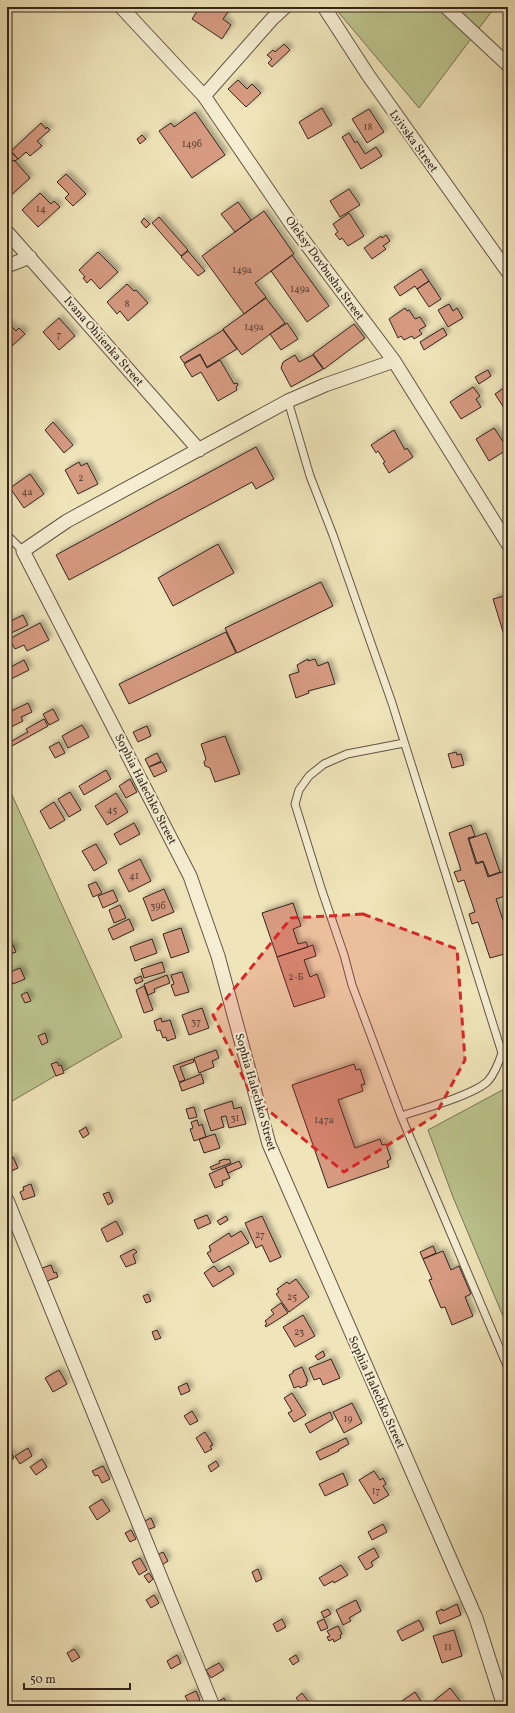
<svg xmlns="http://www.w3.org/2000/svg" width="515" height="1713" font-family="Vollkorn,serif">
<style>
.green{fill:#bcc48e;stroke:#787456}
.building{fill:#d59a80;stroke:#34251e;filter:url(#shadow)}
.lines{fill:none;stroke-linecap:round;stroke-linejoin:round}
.service-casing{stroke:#635545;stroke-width:9}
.minor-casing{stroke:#635545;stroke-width:15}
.service{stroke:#f5eed2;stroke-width:7}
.minor{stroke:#f5eed2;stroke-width:13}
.marked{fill:#d62828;fill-opacity:0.2;stroke:#d62828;stroke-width:3;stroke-dasharray:8 5;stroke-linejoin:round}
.labels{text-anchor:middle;stroke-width:4;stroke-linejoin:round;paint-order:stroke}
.number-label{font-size:10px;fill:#5c4236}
.street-label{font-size:12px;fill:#34251e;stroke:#f5eed2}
</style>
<defs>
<filter id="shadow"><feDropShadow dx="3.5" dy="-3.5" stdDeviation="2" flood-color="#0004"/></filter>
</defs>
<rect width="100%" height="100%" fill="#f0e5ba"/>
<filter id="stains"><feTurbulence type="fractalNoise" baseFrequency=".005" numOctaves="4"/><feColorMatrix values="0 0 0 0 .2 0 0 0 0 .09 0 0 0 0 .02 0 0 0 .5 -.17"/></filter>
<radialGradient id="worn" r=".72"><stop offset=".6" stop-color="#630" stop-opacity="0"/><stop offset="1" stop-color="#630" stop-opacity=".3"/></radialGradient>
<path class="green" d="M334 7H495L419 108Z
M7 784 122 1037 7 1104Z
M508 1087V1328L453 1197 428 1130Z"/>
<path class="building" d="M200 7H220L228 12 223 19 231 25 222 39 192 19Z
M284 44 290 50 272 67 268 63 272 59 267 55 273 50 275 52Z
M238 80 247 89 252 84 261 93 246 107 228 89Z
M322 108 332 125 308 139 299 122Z
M369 109 384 132 367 143 352 119Z
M195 112 225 155 192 178 159 131 171 123 174 127Z
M41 123 46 129 47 127 50 130 37 141 42 146 30 156 26 152 18 159 11 151Z
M349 133 355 143 357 141 365 154 376 147 382 156 361 169 342 137Z
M142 135 146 139 140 144 137 139Z
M10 151 18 159 15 161 14 160 7 166V154Z
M14 160 30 178 9 197 7 195V167Z
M66 174 86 194 73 206 65 198 69 194 57 182Z
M349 189 360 205 340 217 330 201Z
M40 193 51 204 54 201 60 207 38 227 22 210Z
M238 202 251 220 235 232 221 214Z
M264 211 294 254 255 283 266 297 244 314 202 256Z
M349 213 364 236 348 246 342 238 340 240 335 234 338 232 333 224Z
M159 217 188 250 181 256 152 223Z
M144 218 150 224 146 228 141 222Z
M386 235 390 241 383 246 386 249 372 259 364 248 381 236 382 238Z
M188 251 205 271 198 276 181 257Z
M98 252 118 272 100 289 91 279 87 283 83 278 85 277 79 270Z
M292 255 329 306 307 322 271 271Z
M421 269 429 281 417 289 415 286 400 296 394 287Z
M429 281 441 299 429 307 417 289Z
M127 284 134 291 136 290 148 303 128 321 120 311 117 314 107 302Z
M266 298 285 323 242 355 223 329Z
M449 304 453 311 457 308 463 318 448 327 438 310Z
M405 308 407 311 409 310 415 319 420 317 426 326 419 330 422 334 414 339 412 336 404 340 401 336 398 338 389 319Z
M59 318 75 336 59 350 43 332Z
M7 322 16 331 19 328 25 334 12 346 7 341Z
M287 323 298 339 281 350 270 334Z
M354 324 365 338 324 369 313 354Z
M443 328 447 335 424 350 420 342Z
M223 330 237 349 207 367 200 354 184 363 180 357Z
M200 355 207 368 220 360 234 384 237 383 238 385 236 387 237 390 218 401 201 372 192 377 184 364Z
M295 355 299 362 313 355 323 369 291 387 281 368 283 362Z
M488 370 491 376 479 384 475 377Z
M473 387 480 396 476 399 481 407 461 419 450 402Z
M504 388 508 395V406L504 408 495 394Z
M53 422 73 445 64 453 45 430Z
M494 428 508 449 489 461 476 439Z
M394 430 405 450 407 448 413 457 389 473 383 463 385 462 378 451 376 453 371 445Z
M256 447 274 479 256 489 252 482 69 580 56 555Z
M79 462 81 466 87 463 98 484 78 494 65 470Z
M30 474 44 494 24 508 10 488Z
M218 544 234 573 173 606 158 578Z
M321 582 333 606 237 653 225 628Z
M508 595V648L493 599Z
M23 615 28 625 9 634 7 629V623Z
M40 623 49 640 27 651 24 645 15 649 9 639Z
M226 632 236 653 129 704 119 684Z
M308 659V661L315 659 318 666 328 662 335 684 308 691 309 693 296 698 289 675 299 672 297 665Z
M24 660 29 670 7 681V669Z
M28 703 32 712 21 717 23 721 9 728 7 725V713Z
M53 709 59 720 49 725 43 714Z
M44 719 48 726 12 746 10 742 28 732 26 729Z
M82 725 89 737 68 748 62 736Z
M147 726 151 736 138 742 133 732Z
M225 736 240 774 215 782 210 768 205 766 204 762 206 759 201 744Z
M59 742 65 753 55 758 49 747Z
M456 752 457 755 461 754 464 765 452 768 448 754Z
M157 753 161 761 149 767 145 759Z
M162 762 167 771 154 777 149 767Z
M106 770 111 779 84 795 79 786Z
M130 779 137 792 126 798 119 786Z
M70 792 81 810 69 817 58 799Z
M116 793 128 812 107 825 95 806Z
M54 802 65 820 50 829 40 811Z
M134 823 140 834 120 845 114 834Z
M471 825 475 836 468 838 476 864 483 862 488 877 505 871 508 880V895L496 899 508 935V953L490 958 478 922 472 924 469 914 475 912 464 880 458 882 454 872 461 870 449 833Z
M486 833 500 872 489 876 483 861 477 863 469 839Z
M96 844 107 863 94 871 82 851Z
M140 859 151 881 129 892 118 870Z
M96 882 102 893 93 897 88 885Z
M164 889 174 912 152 921 143 898Z
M113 890 118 901 103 908 98 896Z
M293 903 301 926 293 929 298 944 306 942 308 947 277 957 262 913Z
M120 905 126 918 114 923 109 910Z
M129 919 134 930 113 940 108 929Z
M181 928 189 952 171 958 163 934Z
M152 939 157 953 135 961 130 947Z
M7 942 9 947 13 945 16 952 7 955Z
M313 945 316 956 304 960 310 977 317 974 325 997 294 1007 277 957Z
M162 962 165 972 144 978 141 969Z
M20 968 25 979 13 984 8 973Z
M182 972 189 992 175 996 171 985 174 984 171 975Z
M167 975 170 983 154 989 155 992 148 995 144 984Z
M141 976 143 981 136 984 134 979Z
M144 986 153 1010 144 1013 136 990Z
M27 992 31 1001 25 1003 21 995Z
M202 1008 209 1028 189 1035 182 1015Z
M161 1018 162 1022 170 1020 176 1038 167 1041 166 1037 163 1038 160 1030 157 1031 154 1021Z
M45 1033 48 1042 42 1045 38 1036Z
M216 1050 219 1058 212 1061 214 1067 199 1073 194 1058Z
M193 1059 194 1062 180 1067 185 1080 179 1082 173 1066Z
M57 1062 59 1066 61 1065 64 1073 56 1076 51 1064Z
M354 1064 356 1070 360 1069 365 1084 361 1085 363 1091 338 1100 355 1148 380 1139 382 1145 386 1144 391 1159 387 1161 389 1167 328 1188 292 1085Z
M201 1074 204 1083 182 1091 179 1083Z
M232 1101 234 1109 241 1107 246 1124 229 1128 226 1116 221 1117 224 1127 211 1131 204 1110Z
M194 1107 197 1117 189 1119 186 1109Z
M197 1120 199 1126 202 1124 206 1137 194 1141 190 1129 193 1128 191 1122Z
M86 1127 89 1134 83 1138 79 1131Z
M215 1134 220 1148 204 1153 199 1139Z
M13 1157 18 1168 7 1173V1160Z
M225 1159 226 1160 229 1159 231 1163 212 1170 210 1167 220 1163 219 1161Z
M239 1161 242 1167 228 1173 225 1167Z
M225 1167 230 1178 222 1181 223 1185 215 1188 209 1174Z
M31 1184 35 1196 23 1200 20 1192 24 1190 23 1187Z
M109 1192 113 1202 108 1205 103 1194Z
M207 1215 211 1223 198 1229 194 1220Z
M226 1216 228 1220 220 1225 217 1221Z
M262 1216 281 1257 270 1262 262 1245 256 1248 245 1223Z
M116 1221 123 1234 107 1242 101 1229Z
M241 1231 249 1243 213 1263 207 1253 211 1251 209 1246 229 1233 231 1237Z
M433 1246 436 1253 423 1259 420 1252Z
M134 1249 137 1252 133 1255 136 1263 126 1267 120 1256Z
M443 1251 451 1270 459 1266 471 1294 465 1297 473 1316 452 1325 445 1307 441 1308 429 1280 432 1279 423 1259Z
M51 1265 54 1273 56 1272 58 1277 47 1281 42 1268Z
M214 1266 219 1272 229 1266 234 1274 213 1287 204 1273Z
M296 1279 309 1297 289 1312 276 1294 279 1292 277 1289 287 1282 289 1284Z
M148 1294 151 1301 146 1303 143 1296Z
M281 1303 288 1313 266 1327 265 1325 267 1324 265 1321 274 1314 271 1310Z
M303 1315 315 1336 295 1347 283 1327Z
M157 1330 161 1338 155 1340 152 1332Z
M323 1351 325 1356 318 1360 315 1356Z
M331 1359 340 1378 323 1385 320 1378 314 1380 309 1368Z
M302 1367 308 1381 306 1382 307 1385 300 1388 299 1386 294 1388 289 1375 293 1373V1371Z
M59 1370 67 1384 53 1392 45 1378Z
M187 1383 190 1391 181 1395 178 1387Z
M292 1393 306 1415 294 1422 288 1413 292 1411 284 1398Z
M352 1403 362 1423 344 1433 333 1412Z
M192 1411 198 1421 190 1425 184 1416Z
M330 1412 333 1419 310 1433 305 1424Z
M205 1432 213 1445 210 1446 212 1449 205 1453 196 1438Z
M346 1438 349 1444 338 1450 339 1451 320 1460 316 1452Z
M28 1448 32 1456 20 1464 15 1456Z
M11 1452 14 1458 7 1462V1454Z
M42 1459 47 1467 36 1475 30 1467Z
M216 1461 219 1466 211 1472 208 1466Z
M103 1466 110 1479 102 1483 98 1475 95 1476 92 1471Z
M374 1471 380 1480 383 1478 386 1484 383 1486 389 1495 374 1504 359 1480Z
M343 1473 348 1485 325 1496 319 1484Z
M102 1499 110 1511 97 1520 89 1507Z
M151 1518 155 1527 145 1531 141 1523Z
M383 1524 387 1532 372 1540 368 1532Z
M131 1530 136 1539 130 1542 125 1533Z
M374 1548 379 1557 371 1562 373 1566 366 1570 358 1557Z
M163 1552 168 1561 162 1565 157 1555Z
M140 1558 147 1570 139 1575 132 1562Z
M341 1565 348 1575 334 1583 333 1581 324 1586 319 1578Z
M258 1569 262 1579 256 1582 252 1572Z
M149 1573 153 1579 149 1583 144 1576Z
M154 1595 159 1603 151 1608 146 1600Z
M356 1600 361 1611 349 1618 351 1621 343 1625 336 1610Z
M457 1604 461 1615 440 1624 436 1612 442 1609 443 1611Z
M328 1609 331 1614 324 1618 321 1612Z
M282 1619 286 1627 277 1632 273 1624Z
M324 1619 328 1628 321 1631 317 1622Z
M419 1620 424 1630 402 1641 397 1631Z
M338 1626 342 1634 340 1635 341 1638 334 1642 333 1639 329 1641 327 1637 330 1636 327 1631Z
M454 1630 462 1656 442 1663 433 1636Z
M74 1649 80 1657 72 1662 67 1653Z
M177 1655 181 1663 171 1669 167 1661Z
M296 1655 299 1661 293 1665 289 1659Z
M219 1663 224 1670 211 1678 206 1670Z
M450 1688 461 1702 455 1706H430L429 1705Z
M196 1691 200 1700 190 1705 185 1696Z
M415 1692 421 1701 413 1706H402L399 1703Z
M302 1693 311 1705 310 1706H303L296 1698Z
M224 1698 228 1706H220L217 1702Z"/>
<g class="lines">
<g class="service-casing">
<path id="service" d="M288 401 310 476 333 535 392 703 502 1053C499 1062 495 1073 488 1081 474 1095 422 1109 401 1116
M7 535 23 551
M404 743 347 754 324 764 309 776 299 790 295 804 322 891 344 955 352 985 401 1116 508 1368"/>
</g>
<g class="minor-casing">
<path id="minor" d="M121 7 204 96 292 225 394 361 508 544
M324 7 368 75 508 272
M446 7 508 65
M204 96 272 19 285 7
M7 232 199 450
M7 266 30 257
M394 361 325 385 288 401 67 521 23 551 190 876 218 956 269 1144 476 1618 504 1706
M7 1200 213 1706"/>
</g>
<use href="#service" class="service"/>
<use href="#minor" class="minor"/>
</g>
<path class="marked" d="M363 914 457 949 465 1060 435 1116 344 1172 253 1098 213 1015 291 918Z"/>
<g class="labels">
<g class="number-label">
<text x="368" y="130">18</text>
<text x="192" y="147">149б</text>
<text x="41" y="212">14</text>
<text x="242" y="273">149а</text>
<text x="300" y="292">149а</text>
<text x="127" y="307">8</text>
<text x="254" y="330">149а</text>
<text x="59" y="338">7</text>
<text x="81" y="481">2</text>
<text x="27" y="495">4а</text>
<text x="112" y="813">45</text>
<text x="134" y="879">41</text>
<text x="158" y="909">39б</text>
<text x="296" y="980">2-Б</text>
<text x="196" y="1025">37</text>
<text x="235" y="1121">31</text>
<text x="324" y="1123">147а</text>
<text x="260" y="1238">27</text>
<text x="292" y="1300">25</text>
<text x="299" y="1335">23</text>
<text x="348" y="1422">19</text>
<text x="376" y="1494">17</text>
<text x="448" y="1650">11</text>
</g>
<g class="street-label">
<text transform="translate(414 141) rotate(54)" y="4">Lvivska Street</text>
<text transform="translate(325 268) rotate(54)" y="4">Oleksy Dovbusha Street</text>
<text transform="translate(104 341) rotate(49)" y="4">Ivana Ohiienka Street</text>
<text transform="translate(146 789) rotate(63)" y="4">Sophia Halechko Street</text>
<text transform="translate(256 1092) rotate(74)" y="4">Sophia Halechko Street</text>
<text transform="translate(377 1392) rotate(66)" y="4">Sophia Halechko Street</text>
</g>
</g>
<rect width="515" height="1713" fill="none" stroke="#f0e5ba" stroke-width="24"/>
<rect x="8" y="8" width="499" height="1697" fill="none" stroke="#34251e" stroke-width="2"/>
<rect x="12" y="12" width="491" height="1689" fill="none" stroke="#34251e"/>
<path d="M24 1683v6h106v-6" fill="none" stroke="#34251e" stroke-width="2"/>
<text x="30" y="1683" font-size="12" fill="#34251e" stroke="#f5eed2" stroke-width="3" paint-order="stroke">50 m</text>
<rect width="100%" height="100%" filter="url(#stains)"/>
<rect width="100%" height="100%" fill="url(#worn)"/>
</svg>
